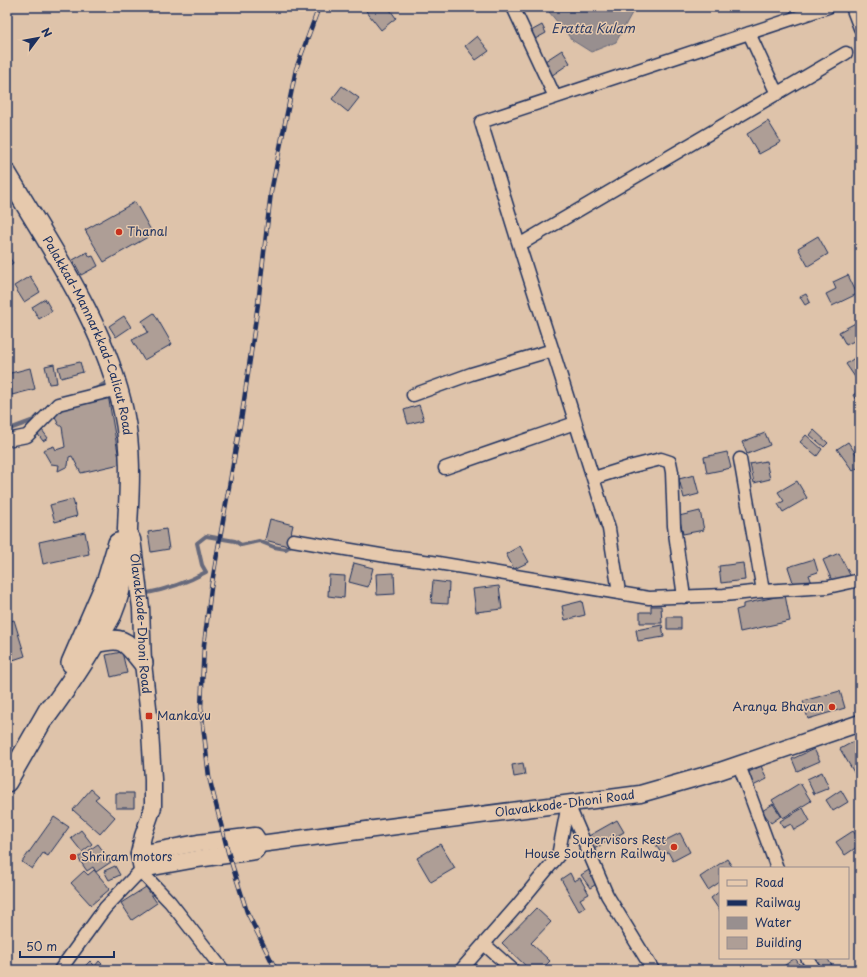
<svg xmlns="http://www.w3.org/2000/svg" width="867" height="977" font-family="'Playpen Sans',sans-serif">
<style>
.water{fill:#988f8f;stroke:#66697b}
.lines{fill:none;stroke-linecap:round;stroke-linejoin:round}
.stream{stroke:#66697b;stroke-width:4}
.building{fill:#ae9e96;stroke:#1b2f5e}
.minor-casing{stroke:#1b2f5e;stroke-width:15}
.secondary-casing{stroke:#1b2f5e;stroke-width:19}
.trunk-casing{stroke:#1b2f5e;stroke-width:22}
.minor{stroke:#e6c9ad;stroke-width:12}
.secondary{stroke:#e6c9ad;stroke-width:16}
.trunk{stroke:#e6c9ad;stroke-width:19}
.rail-casing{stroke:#1b2f5e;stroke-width:4.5}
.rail{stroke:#e6c9ad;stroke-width:3;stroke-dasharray:9;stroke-linecap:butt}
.poi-dot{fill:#c8321e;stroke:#e6c9ad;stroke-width:1.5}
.labels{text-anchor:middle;stroke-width:3;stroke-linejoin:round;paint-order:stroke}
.poi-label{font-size:12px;fill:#1b2f5e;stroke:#e6c9ad;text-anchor:start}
.street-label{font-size:12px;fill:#1b2f5e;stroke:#e6c9ad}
.water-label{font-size:13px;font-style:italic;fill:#2e3d65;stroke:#e6c9ad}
</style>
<rect width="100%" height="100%" fill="#dec3aa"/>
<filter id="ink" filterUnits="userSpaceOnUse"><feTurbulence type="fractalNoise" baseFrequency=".025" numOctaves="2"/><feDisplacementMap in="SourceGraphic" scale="8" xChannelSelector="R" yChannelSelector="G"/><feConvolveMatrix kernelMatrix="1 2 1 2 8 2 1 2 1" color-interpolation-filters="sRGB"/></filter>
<g filter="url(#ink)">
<path class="water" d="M545 7H632V13L616 42 591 52 572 40Z"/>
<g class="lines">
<path class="stream" d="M92 390 99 387 109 381
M7 430 34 420 39 415
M143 594C165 590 186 583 206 572L202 565 197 543 206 536 235 541 241 545 259 541 274 547 286 549 294 543"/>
</g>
<path class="building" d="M371 7H388L396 18 381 30 366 11Z
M542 25 546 33 535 39 531 31Z
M477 36 489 51 476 60 465 46Z
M562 50 570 63 551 76 542 63Z
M342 86 359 98 348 112 332 99Z
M768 121 781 142 759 154 747 134Z
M135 202 153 234 104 262 85 230Z
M818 236 828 254 808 266 798 248Z
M87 252 90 257 93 256 98 266 81 275 73 260Z
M7 254 13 263 7 267Z
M848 275 857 294 832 306 826 294 836 289 833 282Z
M30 276 40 292 24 302 14 286Z
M806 294 810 302 805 305 800 297Z
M45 299 52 311 39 319 32 307Z
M154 313 172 344 144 360 132 340 148 332 142 321Z
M124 316 131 327 116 337 109 326Z
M859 321 860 338 846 345 839 332Z
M7 345 8 366H7Z
M860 354V378L857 380 846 364Z
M80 362 83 372 61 378 58 367Z
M54 364 57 383 49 384 45 366Z
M30 368 35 389 12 395 7 374Z
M860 391V407L853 395Z
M108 395 120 464 81 473 72 456 69 457 68 466 58 471 59 465 51 464 43 450 54 446 56 450 65 447 62 427 58 424 55 416 63 407Z
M419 405 424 420 408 424 404 410Z
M42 430 48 438 43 441 37 433Z
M814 430 828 443 824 447 810 435Z
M765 433 770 445 747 454 742 442Z
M806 435 822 449 817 456 800 442Z
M848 442 860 460V466L853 471 837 449Z
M727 452 731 468 707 473 704 457Z
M766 461 770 479 754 483 750 464Z
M694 475 699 494 684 498 679 479Z
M797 481 807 498 783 512 778 504 784 501 778 492Z
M73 499 77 516 55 522 50 505Z
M700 511 704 530 683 534 679 516Z
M270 519 293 525 288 546 265 540Z
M166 529 169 549 151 552 148 532Z
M85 532 89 554 43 564 39 542Z
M520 546 529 562 514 569 506 554Z
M839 553 850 575 833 583 823 560Z
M814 559 818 572 809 575 812 583 795 588 788 567Z
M354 563 373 568 368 587 349 582Z
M743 563 745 580 721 583 719 566Z
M394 573 395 594 377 595 376 574Z
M329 575 345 576 344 598 328 596Z
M433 581 449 583 448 604 431 603Z
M499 586 502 609 476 612 473 589Z
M785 595 790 621 740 632 736 610 743 608V604Z
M582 601 585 615 565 620 562 606Z
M651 606H661L662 623H640V612H651Z
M860 615V624L856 618Z
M667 617H681V629H667Z
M14 620 25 656 10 661 7 652V622Z
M662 625 664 637 638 641 636 630Z
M122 652 127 673 111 677 106 655Z
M7 673H8L11 684 7 685Z
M840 691 845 708 808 719 803 701Z
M860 738V771L855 774 840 749Z
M814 749 820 761 797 771 792 759Z
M523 763 525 775 514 777 512 765Z
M761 766 767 779 751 787 745 774Z
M822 772 829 788 814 794 807 779Z
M800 783 811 801 783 818 772 800Z
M91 789 99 796 95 799 115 817 100 834 73 810Z
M841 790 848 802 833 811 826 800Z
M116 793H134V808H116Z
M773 804 781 816 771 823 762 811Z
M803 808 810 821 794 830 791 824 783 828 780 821Z
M54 817 69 827 48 856 43 853 32 869 22 862Z
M617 820 624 832 594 849 587 837Z
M81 830 92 844 82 852 71 838Z
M853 831 860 841V845L845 855 836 842Z
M680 833 690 852 673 861 668 852 662 855 656 845Z
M98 844 111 862 96 872 93 867 87 871 78 858Z
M440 844 455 868 431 882 417 858Z
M727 859 733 868H720V882L708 890 700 877Z
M115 866 120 875 109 880 104 871Z
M94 870 110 889 91 905 71 883 84 871 88 875Z
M589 870 598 883 590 888 581 875Z
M570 873 574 881 580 878 589 894 580 899 585 907 579 911 561 879Z
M146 887 157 903 132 920 121 903Z
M720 891V911L711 898Z
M536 908 551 922 531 943 550 961 541 970H530L502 943Z
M795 958 803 970H782L781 968Z
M818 958H827L835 970H822L815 960Z
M90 961 95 966 99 961 108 970H81Z"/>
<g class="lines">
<g class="minor-casing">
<path id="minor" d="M513 7 555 97
M852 7 860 28
M749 33 777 94
M519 245 481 122 828 7
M413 395 471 374 553 350
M7 440 27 436 58 404 118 389
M740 459 763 591
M445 468 575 423
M594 478 629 467 661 459 670 462 672 472 674 526 684 597
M293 540 392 557 432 562 649 598 724 595 763 591 828 587 860 580
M619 592 609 529 558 367 519 245 846 53
M739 765 777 868
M568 804 607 895 653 970
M484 944 513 970
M807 958 815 970
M60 970 105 908 142 869 145 876 170 902 223 970
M461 970 516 907 558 856 568 804"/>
</g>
<g class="secondary-casing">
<g id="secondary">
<path id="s1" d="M132 539 141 608 143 663 149 716 153 779V807L143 836 139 854 142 869 197 859 255 851 260 844 640 794 717 772 860 723"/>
<path d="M139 854 198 843 255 836 260 844"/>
</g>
</g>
<g class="trunk-casing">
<g id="trunk">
<path id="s2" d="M7 174C52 250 106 326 124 414 131 448 130 482 128 516 127 550 125 583 112 614 108 622 103 630 98 638 82 666 64 692 45 718"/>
<path d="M95 643C125 636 125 641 143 663"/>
<path d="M71 663 107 580 118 543"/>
<path d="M7 782 50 707"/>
</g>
</g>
<use href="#minor" class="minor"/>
<use href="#secondary" class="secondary"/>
<use href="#trunk" class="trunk"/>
<g class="rail-casing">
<path id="rail" d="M276 970 247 912 228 852 209 777 201 707 204 645 211 588 242 414 258 304 271 192 296 69 319 7"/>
</g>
<use href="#rail" class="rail"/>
</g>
</g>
<g class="poi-dot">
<circle cx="119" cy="232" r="4"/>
<circle cx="832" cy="707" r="4"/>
<rect x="145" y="712" width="8" height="8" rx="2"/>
<circle cx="674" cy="847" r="4"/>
<circle cx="73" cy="857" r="4"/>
</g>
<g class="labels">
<g class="poi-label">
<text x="127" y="236">Thanal</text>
<text x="824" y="711" text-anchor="end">Aranya Bhavan</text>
<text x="157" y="720">Mankavu</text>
<text x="666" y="844" text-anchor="end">Supervisors Rest<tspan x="666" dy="14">House Southern Railway</tspan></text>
<text x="81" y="861">Shriram motors</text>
</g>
<g class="street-label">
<text dy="4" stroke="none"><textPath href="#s2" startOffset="182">Palakkad-Mannarkkad-Calicut Road</textPath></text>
<text dy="4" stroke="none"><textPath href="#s1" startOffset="85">Olavakkode-Dhoni Road</textPath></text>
<text dy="4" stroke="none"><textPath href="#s1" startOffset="764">Olavakkode-Dhoni Road</textPath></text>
</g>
<g class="water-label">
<text x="593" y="33">Eratta Kulam</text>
</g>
</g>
<rect width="867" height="977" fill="none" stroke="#e6c9ad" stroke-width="24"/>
<rect x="12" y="12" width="843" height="953" fill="none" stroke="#1b2f5e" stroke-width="1.5" filter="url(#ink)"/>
<rect x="719" y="867" width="130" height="92" fill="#e6c9ad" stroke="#958b8d"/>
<rect x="727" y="880" width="20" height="6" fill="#e6c9ad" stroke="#958b8d"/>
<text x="755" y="887" font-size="12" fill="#1b2f5e">Road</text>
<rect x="727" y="900" width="20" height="6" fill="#1b2f5e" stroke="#958b8d"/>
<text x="755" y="907" font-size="12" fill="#1b2f5e">Railway</text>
<rect x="727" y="917" width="20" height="12" fill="#988f8f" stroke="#958b8d"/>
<text x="755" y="927" font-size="12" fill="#1b2f5e">Water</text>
<rect x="727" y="937" width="20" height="12" fill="#ae9e96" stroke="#958b8d"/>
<text x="755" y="947" font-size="12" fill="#1b2f5e">Building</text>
<g transform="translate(38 38) rotate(58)" stroke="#e6c9ad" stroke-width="3" paint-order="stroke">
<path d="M0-3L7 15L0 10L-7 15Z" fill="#1b2f5e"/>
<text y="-6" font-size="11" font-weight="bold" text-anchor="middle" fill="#1b2f5e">N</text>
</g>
<path d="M20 951v6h94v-6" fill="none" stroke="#1b2f5e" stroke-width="2"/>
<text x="26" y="951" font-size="12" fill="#1b2f5e" stroke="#e6c9ad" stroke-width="3" paint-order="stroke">50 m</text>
</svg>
